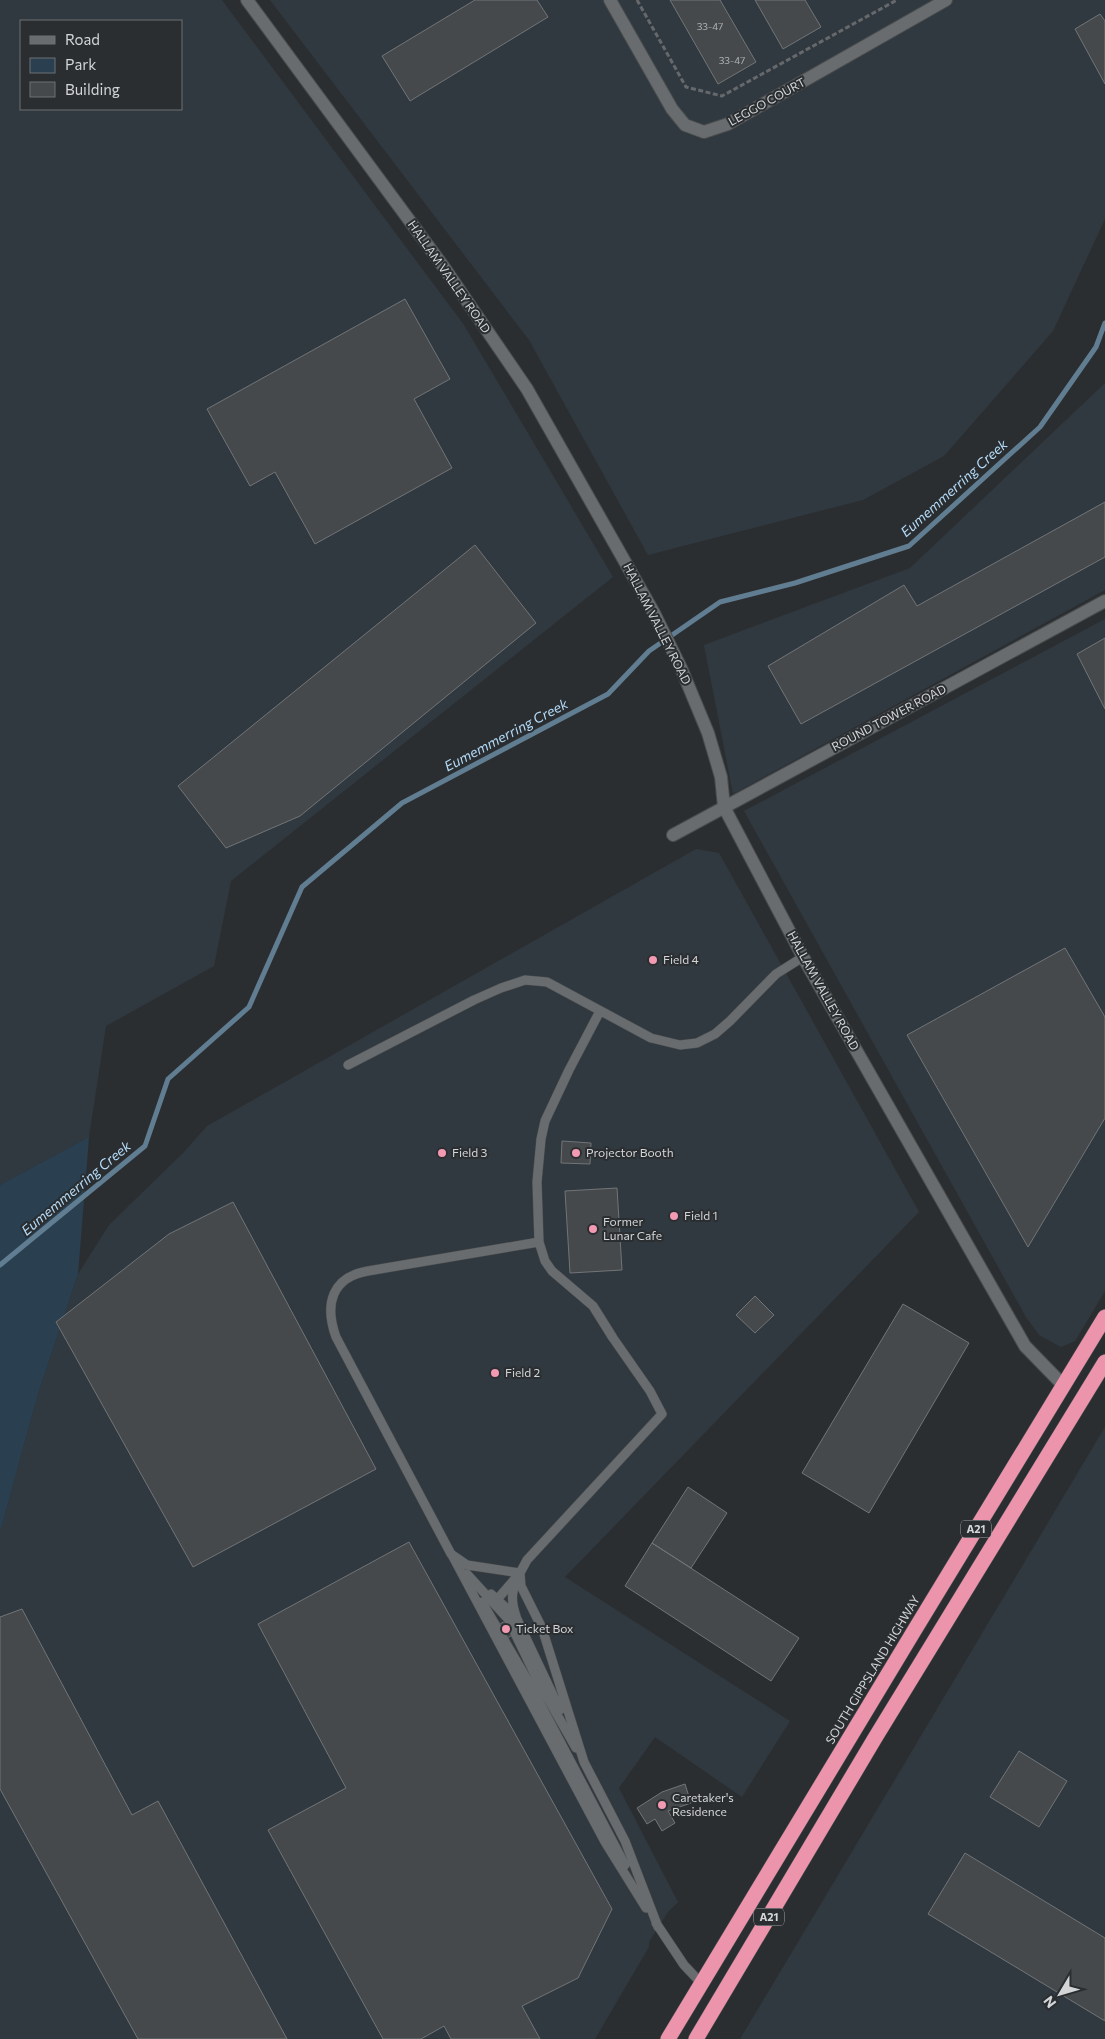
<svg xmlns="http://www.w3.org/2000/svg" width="1105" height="2039" font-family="Commissioner,sans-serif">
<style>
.built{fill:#313940;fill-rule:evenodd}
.green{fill:#2a4050}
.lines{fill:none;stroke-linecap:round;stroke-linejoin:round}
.stream{stroke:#617d91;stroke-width:5}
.building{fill:#46494c;stroke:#717578}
.lane-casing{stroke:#494c4e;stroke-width:10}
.street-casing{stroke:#494c4e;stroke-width:14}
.highway-casing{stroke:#494c4e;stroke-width:16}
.path{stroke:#66696c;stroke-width:3;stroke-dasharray:5 2.5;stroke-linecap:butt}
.lane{stroke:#686c6e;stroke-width:9}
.street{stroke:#686c6e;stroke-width:12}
.highway{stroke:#eb94ab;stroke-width:15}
.poi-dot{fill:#f19ab1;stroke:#2b2e31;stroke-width:2}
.labels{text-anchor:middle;stroke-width:4;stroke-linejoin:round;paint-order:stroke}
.number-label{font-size:10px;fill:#b0b2b4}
.shield{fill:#2b2e31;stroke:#a1a3a5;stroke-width:1}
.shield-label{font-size:11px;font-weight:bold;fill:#d3d5d7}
.street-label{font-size:12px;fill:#d3d5d7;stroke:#2b2e31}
.poi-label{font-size:12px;fill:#d3d5d7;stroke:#2b2e31;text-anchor:start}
.water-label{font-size:14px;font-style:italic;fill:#b4dcfa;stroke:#2b2e31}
</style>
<rect width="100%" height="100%" fill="#2b2e31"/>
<path class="built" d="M0 0H222L464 325 613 577 231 881 214 966 106 1026 89 1137 0 1185ZM21 21H181V109H21Z
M270 0H1105V219L1053 331 944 456 863 500 648 555 529 340Z
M1105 383V590L733 794 704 645 910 568Z
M1105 619V1291L1075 1341 1061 1347 1039 1335 1026 1317 744 811Z
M696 849 719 853 919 1212 565 1577 790 1721 742 1797 655 1737 619 1788 678 1902 668 1912 649 1942V1947L595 2039H0V1532L38 1394 78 1274 109 1225 184 1152 207 1126Z
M1105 1427V2039H740L828 1892Z"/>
<path class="green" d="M89 1137 78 1274 38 1394 0 1532V1185Z"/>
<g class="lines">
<path class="stream" d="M0 1265 145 1146 168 1079 249 1007 302 887 402 803 608 694 649 651 720 602 795 583 909 546 1040 427 1096 347 1105 323"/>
</g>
<path class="building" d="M475 0H537L548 17 410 101 382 56Z
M670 0H720L756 62 718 84Z
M755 0H805L821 27 783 49Z
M1100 14 1105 21V84L1075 29Z
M405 299 450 379 414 399 452 468 315 544 275 472 250 486 207 409Z
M1105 502V557L801 724 768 666 904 585 917 606Z
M475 545 536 623 300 816 226 848 178 786Z
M1105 638V709L1077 654Z
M1065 948 1105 1017V1118L1028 1247 907 1035Z
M562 1141 591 1143 590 1164 561 1163Z
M617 1188 622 1270 570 1273 565 1191Z
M233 1202 376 1469 193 1567 56 1322 169 1234Z
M755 1296 774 1315 755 1333 736 1315Z
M903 1304 969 1343 869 1513 802 1473Z
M688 1487 727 1513 691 1568 652 1543Z
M409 1542 612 1909 578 1978 522 2006 540 2039H451L444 2026 421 2039H383L268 1830 346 1788 258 1624Z
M652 1543 799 1638 771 1681 625 1586Z
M22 1609 132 1815 158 1801 287 2039H138L0 1789V1617Z
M505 1621 513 1635 507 1638 500 1624Z
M1019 1751 1067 1781 1039 1827 990 1797Z
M685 1784 691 1803 668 1811 675 1823 662 1831 655 1819 647 1824 637 1808 662 1792Z
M965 1853 1105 1938V2021L928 1914Z"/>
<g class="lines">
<g class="lane-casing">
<path id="lane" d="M600 1011 569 1070 545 1121 541 1139 537 1182 539 1242 545 1261 552 1271 593 1306 613 1338 650 1391 662 1414 527 1560 520 1573 521 1586 542 1628 584 1762 625 1841 658 1927
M348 1065 474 1000 501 988 525 980 547 982 651 1038 680 1045 697 1043 715 1034 730 1021 776 974 803 957
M452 1555 605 1842 646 1908
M520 1573 467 1565 451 1554 336 1337C324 1304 332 1277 368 1271L539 1242
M467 1574 508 1619 539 1683 576 1748
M491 1594 516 1617 560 1710
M482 1602 531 1686 625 1865
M494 1603 520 1573
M516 1616C511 1602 511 1591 518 1578
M656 1923 684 1965 702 1984"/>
</g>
<g class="street-casing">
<path id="street" d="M247 0 443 266 527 389 654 613 681 668 708 733 721 777 724 807 803 957 1025 1346 1063 1385
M610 0 672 109 685 125 704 132 728 124 946 0
M673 835 1105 601"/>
</g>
<g class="highway-casing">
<path id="highway" d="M668 2039 914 1631 1105 1317
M696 2039 875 1738 1105 1362"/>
</g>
<path class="path" d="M637 0 686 87 722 96 897 0"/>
<use href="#lane" class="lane"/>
<use href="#street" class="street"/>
<use href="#highway" class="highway"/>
</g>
<g class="poi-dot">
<circle cx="653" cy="960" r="5"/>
<circle cx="442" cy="1153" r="5"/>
<circle cx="576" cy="1153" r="5"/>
<circle cx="674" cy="1216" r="5"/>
<circle cx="593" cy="1229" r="5"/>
<circle cx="495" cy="1373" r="5"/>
<circle cx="506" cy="1629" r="5"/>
<circle cx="662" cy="1805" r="5"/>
</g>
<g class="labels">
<g class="number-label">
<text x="710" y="30">33-47</text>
<text x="732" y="64">33-47</text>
</g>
<g class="shield">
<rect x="961" y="1520.5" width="30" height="17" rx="4"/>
<rect x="754" y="1908.5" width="30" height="17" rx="4"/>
</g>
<g class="shield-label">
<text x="976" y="1533">A21</text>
<text x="769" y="1921">A21</text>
</g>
<g class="street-label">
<text transform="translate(767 102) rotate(-29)" y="4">LEGGO COURT</text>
<text transform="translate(449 277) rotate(55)" y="4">HALLAM VALLEY ROAD</text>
<text transform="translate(657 624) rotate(63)" y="4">HALLAM VALLEY ROAD</text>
<text transform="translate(889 718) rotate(-28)" y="4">ROUND TOWER ROAD</text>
<text transform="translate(823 991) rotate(61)" y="4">HALLAM VALLEY ROAD</text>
<text transform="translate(873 1670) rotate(-59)" y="4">SOUTH GIPPSLAND HIGHWAY</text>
</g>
<g class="poi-label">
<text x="663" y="964">Field 4</text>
<text x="452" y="1157">Field 3</text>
<text x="586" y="1157">Projector Booth</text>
<text x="684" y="1220">Field 1</text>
<text x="603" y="1226">Former<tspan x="603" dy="14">Lunar Cafe</tspan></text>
<text x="505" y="1377">Field 2</text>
<text x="516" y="1633">Ticket Box</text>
<text x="672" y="1802">Caretaker's<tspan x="672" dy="14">Residence</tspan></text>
</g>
<g class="water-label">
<text transform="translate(954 488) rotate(-42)" y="5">Eumemmerring Creek</text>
<text transform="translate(506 735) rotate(-28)" y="5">Eumemmerring Creek</text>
<text transform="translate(76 1188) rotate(-40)" y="5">Eumemmerring Creek</text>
</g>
</g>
<rect x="20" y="20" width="162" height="90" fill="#2b2e31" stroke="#6e7173"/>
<rect x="30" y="36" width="25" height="8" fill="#686c6e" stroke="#6e7173"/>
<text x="65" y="45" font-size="15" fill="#d3d5d7">Road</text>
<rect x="30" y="58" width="25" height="15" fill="#2a4050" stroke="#6e7173"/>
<text x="65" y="70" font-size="15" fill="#d3d5d7">Park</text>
<rect x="30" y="82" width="25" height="15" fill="#46494c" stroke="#6e7173"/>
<text x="65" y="95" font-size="15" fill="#d3d5d7">Building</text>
<g transform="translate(1060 1994) rotate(232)" stroke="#2b2e31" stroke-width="4" paint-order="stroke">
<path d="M0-4L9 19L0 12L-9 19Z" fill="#d3d5d7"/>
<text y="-8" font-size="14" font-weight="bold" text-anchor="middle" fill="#d3d5d7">N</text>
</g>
</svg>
